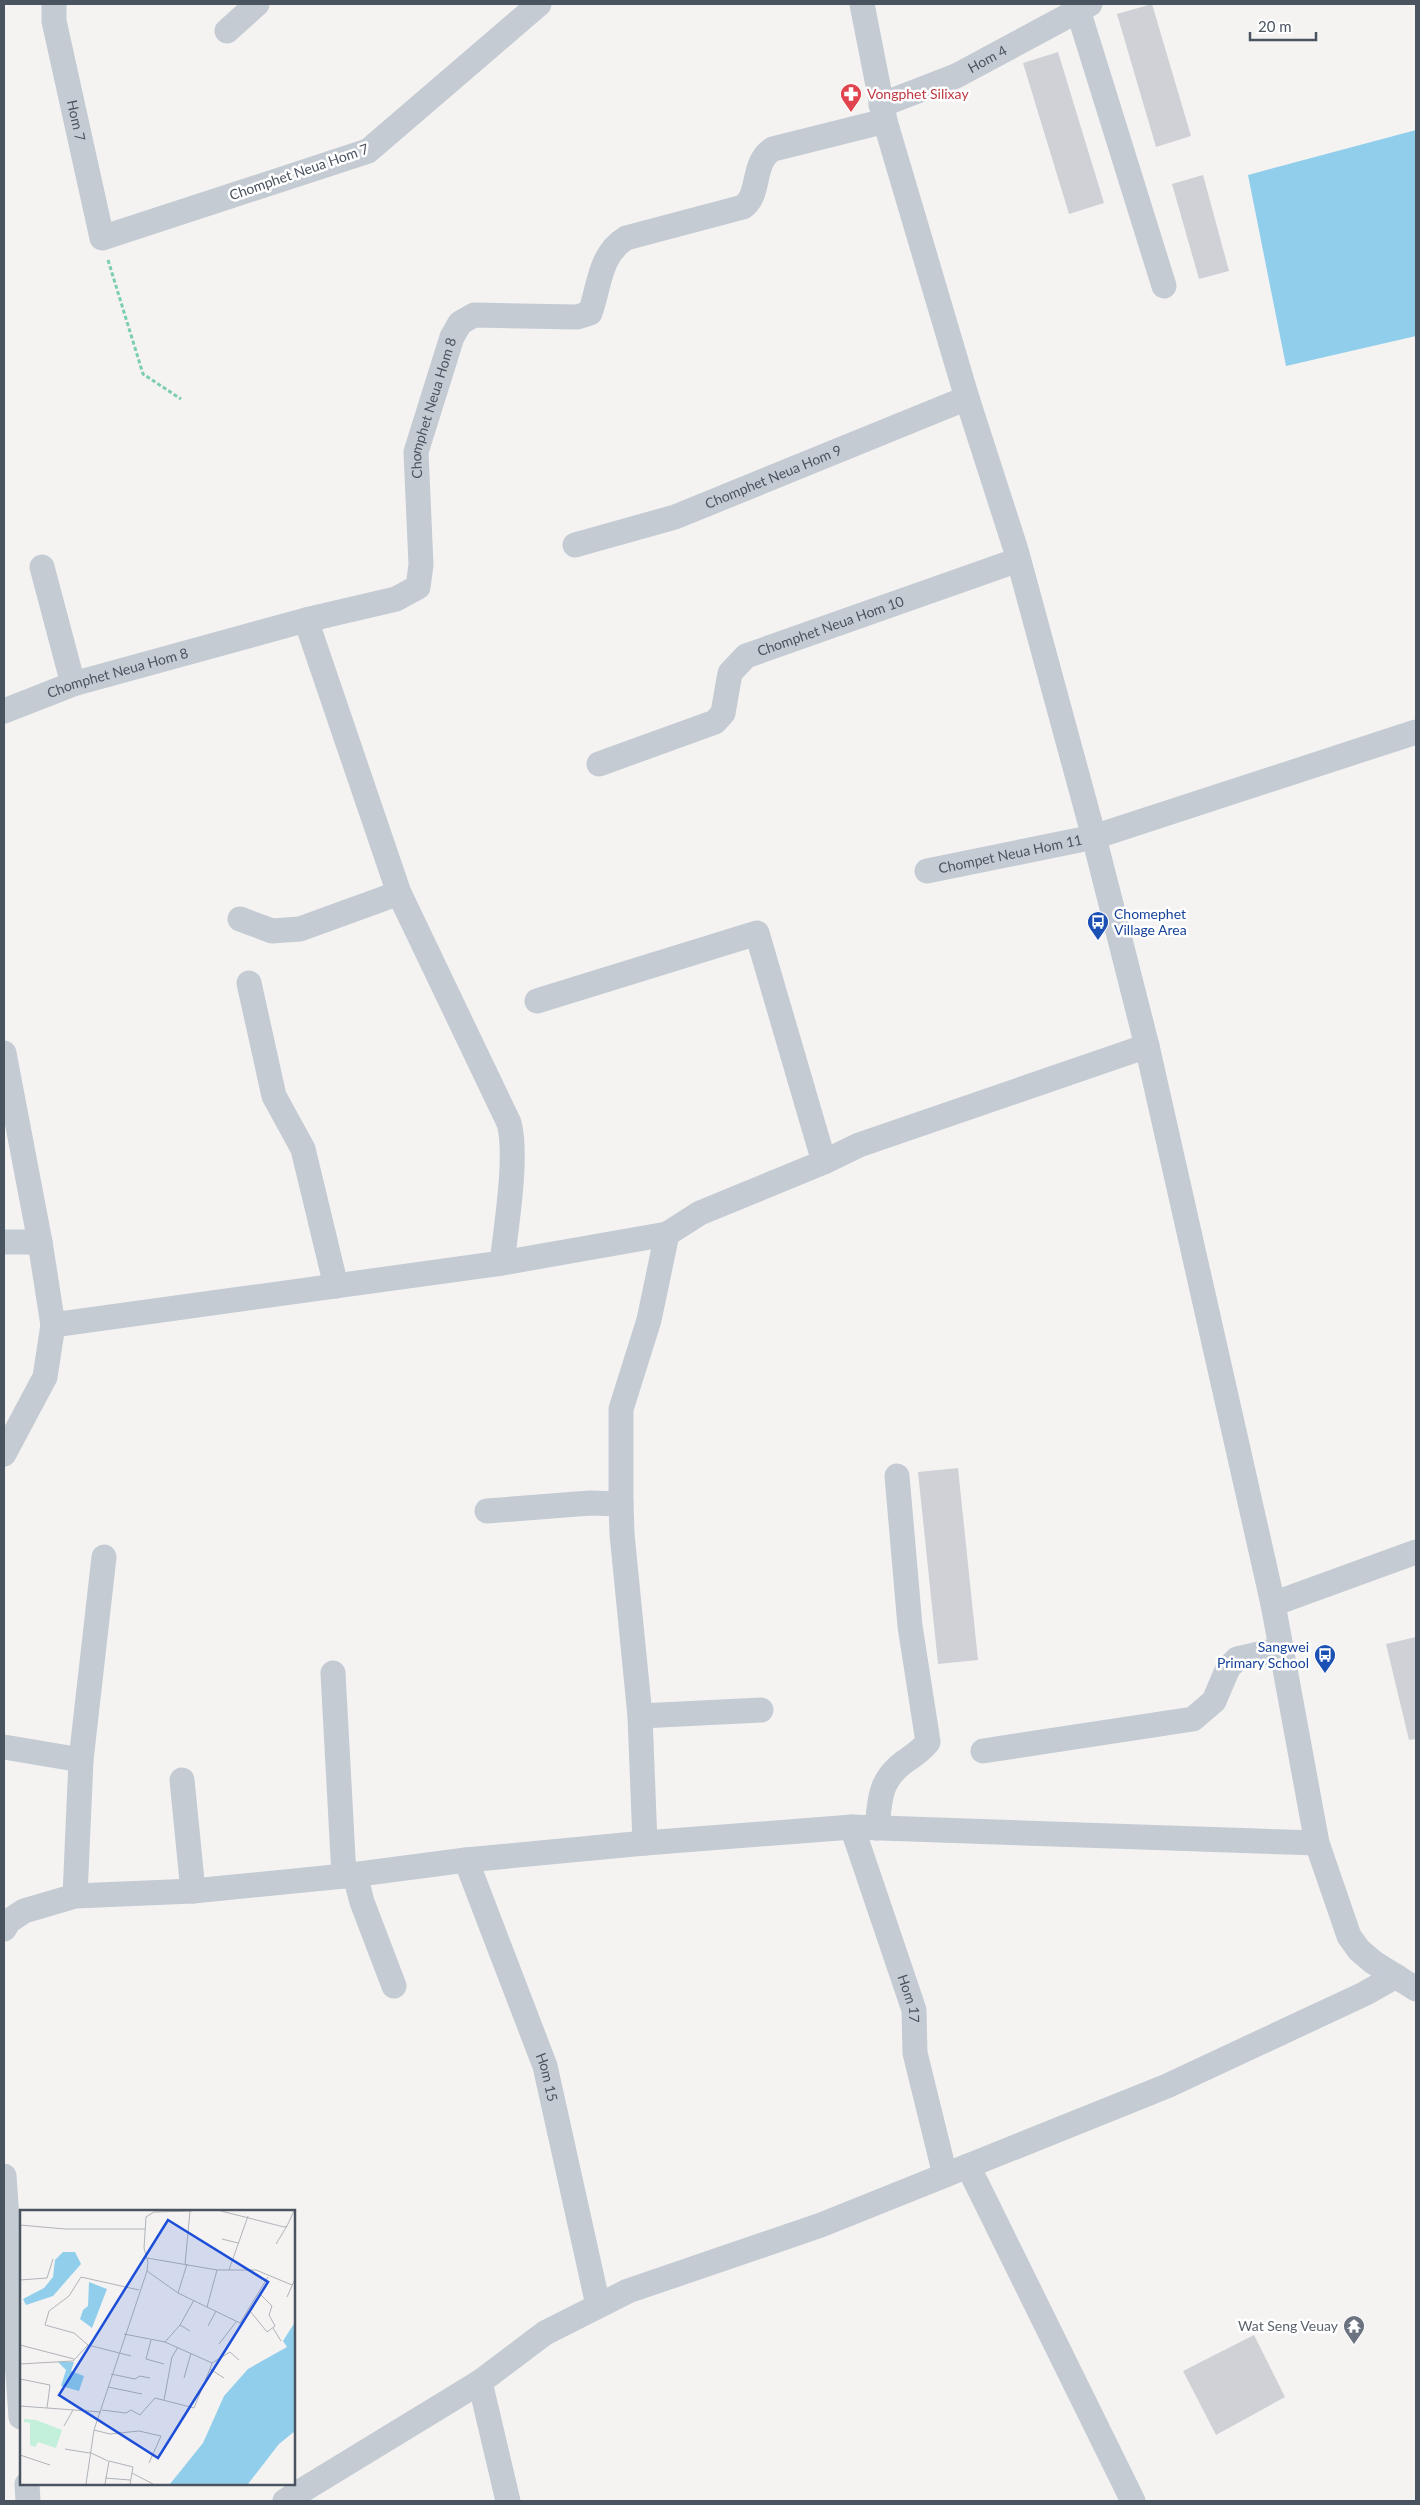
<svg xmlns="http://www.w3.org/2000/svg" width="1420" height="2505" font-family="Lato,sans-serif">
<style>
.water{fill:#91ceec}
.building{fill:#cfd1d6}
.lines{fill:none;stroke-linecap:round;stroke-linejoin:round}
.path{stroke:#7bceaf;stroke-width:3;stroke-dasharray:4 2.5;stroke-linecap:butt}
.minor{stroke:#c4cbd3;stroke-width:25}
.labels{text-anchor:middle;stroke-width:5;stroke-linejoin:round;paint-order:stroke}
.street-label{font-size:14px;fill:#4a5360;stroke:#fff}
.health-label{font-size:14px;fill:#be3a42;stroke:#fff;text-anchor:start}
.transit-label{font-size:14px;fill:#164399;stroke:#fff;text-anchor:start}
.worship-label{font-size:14px;fill:#5b616d;stroke:#fff;text-anchor:end}
.inset-road{fill:none;stroke:#b0b3b8;stroke-width:1}
.view{fill:#1d4ed8;fill-opacity:0.15;stroke:#1d4ed8;stroke-width:2.5}
.inset-edge{fill:none;stroke:#4a5360;stroke-width:2.5}
</style>
<rect width="100%" height="100%" fill="#f4f3f2"/>
<path class="water" d="M1416 130V336L1286 366 1248 175Z"/>
<path class="building" d="M1152 4 1191 136 1156 147 1117 14Z
M1058 52 1104 203 1069 214 1023 63Z
M1203 175 1229 271 1199 279 1172 184Z
M958 1468 978 1660 938 1664 918 1472Z
M1416 1637V1739L1409 1740 1386 1644Z
M1254 2335 1285 2397 1216 2435 1183 2371Z"/>
<g class="lines">
<path class="path" d="M108 260 143 374 181 399"/>
<g class="minor">
<path id="s1" d="M54 4V21L102 238 368 151 539 4"/>
<path d="M862 4 885 121 967 398 1016 550 1094 837 1147 1046 1273 1604 1317 1843 1349 1936 1359 1950 1373 1962 1416 1989"/>
<path d="M1078 10 1164 286"/>
<path d="M227 31 257 4"/>
<path id="s2" d="M881 105 956 76 1090 4"/>
<path id="s3" d="M575 545 675 517 967 398"/>
<path d="M42 567 73 684"/>
<path d="M306 620 399 893 509 1123C518 1156 506 1227 502 1263"/>
<path id="s4" d="M4 711 73 684 306 620 396 599 418 587 421 565 416 452 452 337 460 323 474 315 577 317 590 313C600 285 599 255 626 238L743 207C761 195 751 162 773 149L885 121"/>
<path id="s5" d="M599 764 715 722 723 713 730 673 746 656 1018 560"/>
<path id="s6" d="M927 871 1094 837 1416 732"/>
<path d="M240 919 272 931 300 929 399 893"/>
<path d="M249 983 274 1096 303 1149 336 1286"/>
<path d="M537 1001 757 933 824 1162"/>
<path d="M4 1053 40 1242"/>
<path d="M4 1242H40L53 1325 45 1377 4 1454"/>
<path d="M53 1325 502 1263 667 1234 700 1213 824 1162 859 1145 1147 1046"/>
<path d="M621 1504V1409L649 1320 667 1234"/>
<path d="M487 1511 590 1503 621 1504 622 1534 640 1716 645 1843"/>
<path d="M1273 1604 1416 1552"/>
<path d="M333 1673 344 1876"/>
<path d="M640 1716 761 1710"/>
<path d="M4 1747 81 1760"/>
<path d="M983 1751 1193 1719 1214 1701 1228 1668 1237 1659 1281 1649"/>
<path d="M182 1780 193 1891"/>
<path id="s7" d="M852 1827 914 2010 915 2053 945 2175"/>
<path d="M877 1828C880 1799 879 1781 904 1762 913 1756 921 1751 928 1742L910 1626 897 1476"/>
<path id="s8" d="M466 1860 545 2066 598 2305"/>
<path d="M355 1875 362 1902 394 1986"/>
<path d="M75 1896 81 1760 104 1557"/>
<path d="M4 1929 9 1921 24 1911 75 1896 193 1891 344 1876 466 1860 645 1843 852 1827 1317 1843"/>
<path d="M968 2166 1133 2501"/>
<path d="M4 2176 21 2417"/>
<path d="M480 2382 508 2501"/>
<path d="M27 2484 28 2501"/>
<path d="M285 2501 480 2382 545 2333 628 2291 821 2225 1167 2086 1364 1994 1396 1976"/>
</g>
</g>
<defs>
<g id="pharmacy-pin" transform="scale(1.125)"><path d="M0 17L-7.5 6A9.5 9.5 0 1 1 7.5 6Z" fill="#e0444e" stroke="#fff"/><path d="M-2-6h4v4h4v4h-4v4h-4v-4h-4v-4h4Z" fill="#fff"/></g>
<g id="bus-pin" transform="scale(1.125)"><path d="M0 17L-7.5 6A9.5 9.5 0 1 1 7.5 6Z" fill="#1a4fb4" stroke="#fff"/><path d="M-5-6H5V4H4V6H2V4H-2V6H-4V4H-5ZM-3.5-4V0h7V-4ZM-3.5 1.2v1.5H-2V1.2ZM2 1.2v1.5H3.5V1.2Z" fill="#fff"/></g>
<g id="temple-pin" transform="scale(1.125)"><path d="M0 17L-7.5 6A9.5 9.5 0 1 1 7.5 6Z" fill="#6b7280" stroke="#fff"/><path d="M0-6L5-2H3V0L6.5 2.5H4V6H1.5V3h-3V6H-4V2.5H-6.5L-3 0V-2H-5Z" fill="#fff"/></g>
</defs>
<g fill-rule="evenodd">
<use href="#pharmacy-pin" x="851" y="94"/>
<use href="#bus-pin" x="1098" y="922"/>
<use href="#bus-pin" x="1325" y="1655"/>
<use href="#temple-pin" x="1354" y="2326"/>
</g>
<g class="labels">
<g class="street-label">
<text dy="5" stroke="none"><textPath href="#s2" startOffset="116">Hom 4</textPath></text>
<text dy="5" stroke="none"><textPath href="#s1" startOffset="119">Hom 7</textPath></text>
<text transform="translate(299 172) rotate(-19)" y="5">Chomphet Neua Hom 7</text>
<text dy="5" stroke="none"><textPath href="#s4" startOffset="615">Chomphet Neua Hom 8</textPath></text>
<text dy="5" stroke="none"><textPath href="#s3" startOffset="210">Chomphet Neua Hom 9</textPath></text>
<text dy="5" stroke="none"><textPath href="#s5" startOffset="289">Chomphet Neua Hom 10</textPath></text>
<text dy="5" stroke="none"><textPath href="#s4" startOffset="120">Chomphet Neua Hom 8</textPath></text>
<text dy="5" stroke="none"><textPath href="#s6" startOffset="85">Chompet Neua Hom 11</textPath></text>
<text dy="5" stroke="none"><textPath href="#s7" startOffset="181">Hom 17</textPath></text>
<text dy="5" stroke="none"><textPath href="#s8" startOffset="232">Hom 15</textPath></text>
</g>
<g class="health-label">
<text x="867" y="99">Vongphet Silixay</text>
</g>
<g class="transit-label">
<text x="1114" y="919">Chomephet<tspan x="1114" dy="16">Village Area</tspan></text>
<text x="1309" y="1652" text-anchor="end">Sangwei<tspan x="1309" dy="16">Primary School</tspan></text>
</g>
<g class="worship-label">
<text x="1338" y="2331">Wat Seng Veuay</text>
</g>
</g>
<g transform="translate(20 2210)">
<rect width="275" height="275" fill="#f4f3f2"/>
<path d="M4 209 16 210 42 220 36 238 18 232 15 237 10 235V213L4 212Z" fill="#c3f0da"/>
<path d="M43 42H55L61 54 33 86 6 95 3 89 24 78 33 67 35 50ZM69 72 87 79 72 118 60 109 63 100 68 96ZM275 112V221L259 234 228 274H150L183 233 204 186 228 159 267 137 263 131ZM38 152H54L51 161 64 166 59 181 41 176 46 160Z" fill="#91ceec"/>
<path class="inset-road" d="M201 1 264 17 267 16 274 1M0 15 45 19H125M202 29 218 33M256 34 267 16M127 48 197 60H236L272 75M165 54 170 1M209 60 228 6M127 61 158 83 220 113 248 67M0 70 27 68 33 49M158 83 167 54M267 87 275 69M187 97 197 60M230 101 247 122 255 116 249 105 252 96 239 83M188 116 196 101M253 118 261 131M170 121 160 115 174 90M104 124 145 132 192 153M131 130 126 149 144 154M145 132 160 115M199 134 216 112M0 135 54 149M111 146 68 135 54 123 25 115 29 101 49 86 61 67 119 80M0 154 53 151 68 135M91 164 115 169 120 166 130 168M164 168 171 143M204 168 190 159 192 153 210 142 219 150M0 169 30 175 27 198M88 177 122 184M144 190 152 147 158 137M0 196 81 202M82 200 106 203 111 200 120 205 135 188 174 198 190 159M44 216 53 200M74 220 90 224 119 221 141 226 129 253M45 239 69 243M69 242 88 251M0 245 30 255M112 263 133 274M85 268 110 270M66 274 74 220 127 61 128 52 124 38 126 7 134 2 172 1M85 274 89 251 113 257 110 274"/>
<path class="view" d="M148 10 248 72 138 248 39 185Z"/>
<rect width="275" height="275" class="inset-edge"/>
</g>
<rect width="1420" height="2505" fill="none" stroke="#4a5360" stroke-width="10"/>
<path d="M1250 32v8h66v-8" fill="none" stroke="#4a5360" stroke-width="2.5"/>
<text x="1258" y="32" font-size="15" fill="#4a5360" stroke="#ffffff" stroke-width="4" paint-order="stroke">20 m</text>
</svg>
